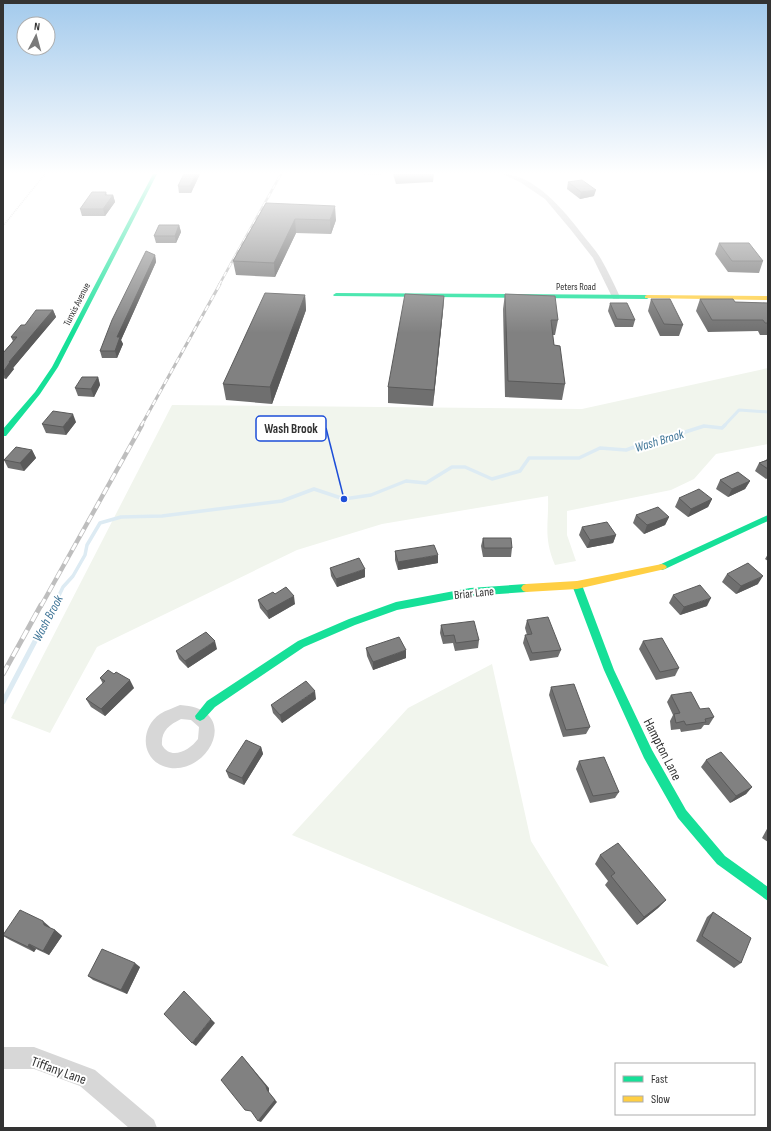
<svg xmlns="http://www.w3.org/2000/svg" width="771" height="1131" font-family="'Sofia Sans Condensed',sans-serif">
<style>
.green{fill:#f1f5ed}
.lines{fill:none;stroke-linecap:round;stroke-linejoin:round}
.stream-far2{stroke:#ddebf3;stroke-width:3}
.stream-far1{stroke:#ddebf3;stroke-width:3.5}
.stream{stroke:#ddebf3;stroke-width:5}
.path{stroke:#d6d6d6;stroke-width:1.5;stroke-dasharray:1 1;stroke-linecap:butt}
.lane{fill:#d7d7d7;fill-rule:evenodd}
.street{fill:#d7d7d7;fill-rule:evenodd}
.fast{fill:#16e098;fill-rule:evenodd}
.slow{fill:#ffcf43;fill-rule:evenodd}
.rail-far3-casing{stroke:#bebebe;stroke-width:2.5}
.rail-far2-casing{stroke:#bebebe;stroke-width:3}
.rail-far1-casing{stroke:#bebebe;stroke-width:4.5}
.rail-casing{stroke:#bebebe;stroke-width:5}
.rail-far3{stroke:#fff;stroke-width:1.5;stroke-dasharray:5;stroke-linecap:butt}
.rail-far2{stroke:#fff;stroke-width:2;stroke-dasharray:6;stroke-linecap:butt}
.rail-far1{stroke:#fff;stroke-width:3;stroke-dasharray:8;stroke-linecap:butt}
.rail{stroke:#fff;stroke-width:3.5;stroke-dasharray:10;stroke-linecap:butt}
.wall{fill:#6f6f6f}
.shaded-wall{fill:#5a5a5a}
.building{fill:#818181;stroke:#5a5a5a}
.labels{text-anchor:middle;stroke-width:4;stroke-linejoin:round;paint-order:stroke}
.far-street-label{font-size:10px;fill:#333;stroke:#fff}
.street-label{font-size:12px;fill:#333;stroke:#fff}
.water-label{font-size:13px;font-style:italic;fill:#3f7597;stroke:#fff}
.near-street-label{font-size:14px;fill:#333;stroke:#fff}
.leader{fill:none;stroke:#1d4ed8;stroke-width:1.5}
.callout-dot{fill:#1d4ed8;stroke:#fff;stroke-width:1.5}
.callout{fill:#fff;stroke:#1d4ed8;stroke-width:1.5}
.callout-label{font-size:13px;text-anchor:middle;font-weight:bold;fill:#333}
</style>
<rect width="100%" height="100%" fill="#fff"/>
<path class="green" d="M768 368V444L716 454 694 479 671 490 567 511V535L576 561 555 565C543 537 549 524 548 496L382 524 297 550 97 647 50 733 11 718 172 405 582 409Z
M492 664 531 841 609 967 292 835 408 708Z"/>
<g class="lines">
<path class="stream-far2" d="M724 426 739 410 768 412"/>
<path class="stream-far1" d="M54 606 63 587 73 576 85 555 87 545 100 523 121 517 162 516 282 501 314 489 344 499 371 495 406 481 426 483 452 467H465L492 479 520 471 529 458H579L600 448 626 450 663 437 679 434 704 426 722 428 725 425"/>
<path class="stream" d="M3 702 54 605"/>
<path class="path" d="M3 226 45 174"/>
<path class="lane" d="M354 174H382L381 175Z"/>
<path class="street" d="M502 174C536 174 567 214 586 239 591 245 597 252 601 259 608 271 614 284 620 297L619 299H613L593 258 571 230 545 199 520 182Z
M180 705C246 709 205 782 163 766 140 757 141 727 160 714 166 710 174 708 180 705ZM181 719 191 720 199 727 198 739C190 750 171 761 162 745 161 731 169 725 181 719Z
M3 1047H34L95 1070 154 1120 157 1128H129L80 1086 34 1069H3Z"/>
<path class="fast" d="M153 174H157L58 367 40 394 6 436H3V429L35 392 52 367Z
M336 293 647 295 650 297 647 299 334 296 333 295Z
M768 515V521L665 569 662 570 657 567 659 565Z
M577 581 580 583 582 585 614 670 652 750 686 810 725 856 768 887V901L717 864 678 818 644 758 604 670 572 585 574 583Z
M526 584 529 585 531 588 529 591 526 592 470 596 397 610 355 625 304 647 215 707 204 719 200 721 196 719 195 716 207 701 298 641 349 619 396 602 470 588Z"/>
<path class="slow" d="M647 295 768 296V300L645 298V296Z
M662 564 665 565 667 567 665 569 577 589 526 592 523 591 521 588 523 585 526 584 577 581Z"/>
<g class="rail-far3-casing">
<path id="rail-far3" d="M219 285 281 174"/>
</g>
<g class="rail-far2-casing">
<path id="rail-far2" d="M141 426 220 284"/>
</g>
<g class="rail-far1-casing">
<path id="rail-far1" d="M41 606 142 425"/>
</g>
<g class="rail-casing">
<path id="rail" d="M3 674 41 605"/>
</g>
<use href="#rail-far3" class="rail-far3"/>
<use href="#rail-far2" class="rail-far2"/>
<use href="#rail-far1" class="rail-far1"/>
<use href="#rail" class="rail"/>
</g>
<path class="wall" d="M184 174H200L191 193H179L178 186Z
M393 174H434L433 182 396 184Z
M568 182 594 196 580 199 567 189Z
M106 192 107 195H113L115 202 105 216H82L80 209Z
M266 203 336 220 331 234 296 233 275 277 236 275 233 261Z
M179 225 181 232 176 243H156L154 236Z
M719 243 763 261 759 273 728 272 715 254Z
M155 255 156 262 121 340 123 344 117 358H102L100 351Z
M505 294 558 320 555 335H552L554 345 565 384 562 400 505 397 503 309Z
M305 295 306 310 272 404 226 400 223 384Z
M444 296 443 311 433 406 388 403V387Z
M651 299 683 325 679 336H660L648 311Z
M700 299 735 302 768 303V335H760L758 331 708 332 696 311Z
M610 303 635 320 633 327H615L608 311Z
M53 310 56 317 13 368 14 369 6 379 3 378V353L13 341 11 337 25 325Z
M98 377 100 385 94 397 78 396 75 388Z
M76 422 66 435 46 433 42 424Z
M32 450 36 458 24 471 8 468 4 460Z
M768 457V478L766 479 755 471 759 463 766 460Z
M720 480 750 481 745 489 728 497 716 489Z
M679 498 712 499 708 507 688 517 675 507Z
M636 515 669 517 665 525 644 534 633 523Z
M582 527 616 535 613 543 587 548 579 535Z
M483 538 512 548 511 557H483L481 546Z
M395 551 438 563 398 570 395 560Z
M768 554V561L765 559Z
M330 568 365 577 337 587 331 576Z
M727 574 758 584 736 594 722 582Z
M275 594 295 604 269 619 260 608 258 600Z
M673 595 707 606 680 615 669 603Z
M527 620 561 650 558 657 530 661 523 643 525 635H527L525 628Z
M441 625 479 640 478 648 455 651 453 643 443 644 440 633Z
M643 641 679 668 675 676 656 680 639 649Z
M366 648 406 658 373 670 367 656Z
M217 649 188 668 179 659 176 651Z
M100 678 134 688 105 716 91 707 86 699 103 684Z
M551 687 590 727 586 734 563 737 549 695Z
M671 695 700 709 714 717 709 725H704L701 729 681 732 680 729 671 730 670 721 673 715 667 702Z
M316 699 282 723 273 713 271 705Z
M261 747 263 754 244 785 229 778 226 771Z
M706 760 752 787 746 794 730 803 701 767Z
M579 761 619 792 615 798 590 803 576 769Z
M768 827V842L762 838Z
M600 855 666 900 658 908 637 925 605 885 608 881 595 864Z
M713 912 741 963 734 968 696 941 707 917Z
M50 927V928L55 930 62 936 49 955 36 949 34 952 10 940 3 936Z
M140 967 127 994 93 980 88 976Z"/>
<path class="shaded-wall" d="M196 174H200L191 193 190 186Z
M596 190 594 196 580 199 581 192Z
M113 195 115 202 105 216 103 209Z
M335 206 336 220 331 234 330 220Z
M295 219 296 233 275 277 274 263Z
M179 225 181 232 176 243 175 236Z
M155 255 156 262 121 340 123 344 117 358 115 351 117 337Z
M305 295 306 310 272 404 270 387Z
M444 296 443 311 433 406 434 390Z
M53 310 56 317 13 368 14 369 6 379 3 372 9 362Z
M98 377 100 385 94 397 91 389Z
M73 414 76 422 66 435 63 427Z
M32 450 36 458 24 471 20 463Z
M750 481 745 489 728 497 732 489Z
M712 499 708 507 688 517 691 509Z
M669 517 665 525 644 534 647 525Z
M616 535 613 543 587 548 590 540Z
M438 555V563L398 570V562Z
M365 569V577L337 587 336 579Z
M763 576 758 584 736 594 741 586Z
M294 596 295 604 269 619 267 611Z
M711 598 707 606 680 615 684 607Z
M215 641 217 649 188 668 185 661Z
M406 650V658L373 670V662Z
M130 680 134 688 105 716 101 709Z
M315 691 316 699 282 723 280 715Z
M261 747 263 754 244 785 242 778Z
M752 787 746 794 730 803 736 796Z
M666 900 658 908 637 925 644 917Z
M43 921 50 927V930L44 925Z
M55 930 62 936 49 955 43 951Z
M29 944 36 949 34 952 28 947Z
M135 963 140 967 127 994 121 990Z
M211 1019 215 1023 196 1046 192 1043Z
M242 1056 269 1088V1093L277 1102 261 1122 258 1121 267 1090Z"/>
<path class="building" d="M184 174H196L190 186H178Z
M582 180 596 190 581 192 568 182Z
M92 192H106L105 195H113L103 209H80Z
M266 203 335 206 330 220 295 219 274 263 233 261Z
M159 225H179L175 236H154Z
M719 243H749L763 261H732Z
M146 251 155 255 117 337H120L115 351H100L112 320Z
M265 293 305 295 270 387 223 384Z
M405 294 444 296 434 390 388 387Z
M505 294 555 296 558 320H551L554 345 560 346 565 384 508 381Z
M651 299H670L683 325 664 324Z
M700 299H733L735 302 768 303V323H765L763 320H712Z
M610 303H627L635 320 617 319Z
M36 310H53L9 362H10L3 372V353L17 337H11L21 325H25Z
M82 377H98L91 389 75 388Z
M53 411 73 414 63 427 42 424Z
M16 447 32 450 20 463 4 460Z
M768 460V469L759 463Z
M738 472 750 481 732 489 720 480Z
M699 489 712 499 691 509 679 498Z
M658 507 669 517 647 525 636 515Z
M607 522 616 535 590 540 582 527Z
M483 538H511L512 548H484Z
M434 545 438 555 398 562 395 551Z
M359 558 365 569 336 579 330 568Z
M748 563 763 576 741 586 727 574Z
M700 585 711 598 684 607 673 595Z
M286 587 294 596 267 611 258 600 273 592 275 594Z
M548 617 561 650 532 653 525 635 532 634 527 620Z
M474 621 479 640 456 643 454 635 444 636 441 625Z
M206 632 215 641 185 661 176 651Z
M399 637 406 650 373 662 366 648Z
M662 638 679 668 660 672 643 641Z
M108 670 114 674 116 672 130 680 101 709 86 699 105 681 100 678Z
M306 681 315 691 280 715 271 705Z
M574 684 590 727 566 730 551 687Z
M691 692 700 709 709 708 714 717 705 719 706 722 686 725 684 721 676 723 674 714 680 713 671 695Z
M246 740 261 747 242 778 226 771Z
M721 752 752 787 736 796 706 760Z
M604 757 619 792 593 796 579 761Z
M618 843 666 900 644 917 611 876 615 873 600 855Z
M20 910 43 921 44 925 55 930 43 951 29 944 28 947 3 935Z
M713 912 751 938 741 963 702 936Z
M102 949 135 963 121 990 88 976Z
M184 991 211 1019 192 1043 164 1014Z
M242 1056 266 1086 267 1090 275 1100 258 1121 251 1111 245 1110 221 1080Z"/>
<linearGradient id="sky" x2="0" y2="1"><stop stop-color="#a3caec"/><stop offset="0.52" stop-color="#fff"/><stop offset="1" stop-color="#fff" stop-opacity="0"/></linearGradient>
<rect width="771" height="333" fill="url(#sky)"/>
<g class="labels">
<g class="far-street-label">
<text x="576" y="290">Peters Road</text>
<text transform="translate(76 304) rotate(-63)" y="4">Tunxis Avenue</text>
</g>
<g class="street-label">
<text transform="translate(474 593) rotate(-6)" y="4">Briar Lane</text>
</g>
<g class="water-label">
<text transform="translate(659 440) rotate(-17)" y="5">Wash Brook</text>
<text transform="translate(47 618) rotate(-62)" y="5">Wash Brook</text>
</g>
<g class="near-street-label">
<text transform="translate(663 749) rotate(63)" y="5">Hampton Lane</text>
<text transform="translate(59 1070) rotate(20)" y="5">Tiffany Lane</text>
</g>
</g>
<path class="leader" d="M344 499L326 428"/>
<circle class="callout-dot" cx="344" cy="499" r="4"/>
<rect class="callout" x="256" y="416" width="70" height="25" rx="4"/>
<g class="callout-label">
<text x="291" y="433">Wash Brook</text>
</g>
<rect width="771" height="1131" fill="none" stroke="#333333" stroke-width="8"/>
<rect x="615" y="1063" width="140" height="52" fill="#ffffff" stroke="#adadad"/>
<rect x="623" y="1076" width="20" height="6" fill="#16e098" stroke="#adadad"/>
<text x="651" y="1083" font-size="12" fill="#333333">Fast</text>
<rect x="623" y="1096" width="20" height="6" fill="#ffcf43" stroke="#adadad"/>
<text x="651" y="1103" font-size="12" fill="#333333">Slow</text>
<g transform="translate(36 36) rotate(6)"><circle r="19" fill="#ffffff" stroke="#adadad"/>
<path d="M0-3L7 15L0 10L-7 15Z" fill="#7a7a7a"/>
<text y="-6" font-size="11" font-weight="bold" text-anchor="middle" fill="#333333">N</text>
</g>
</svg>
